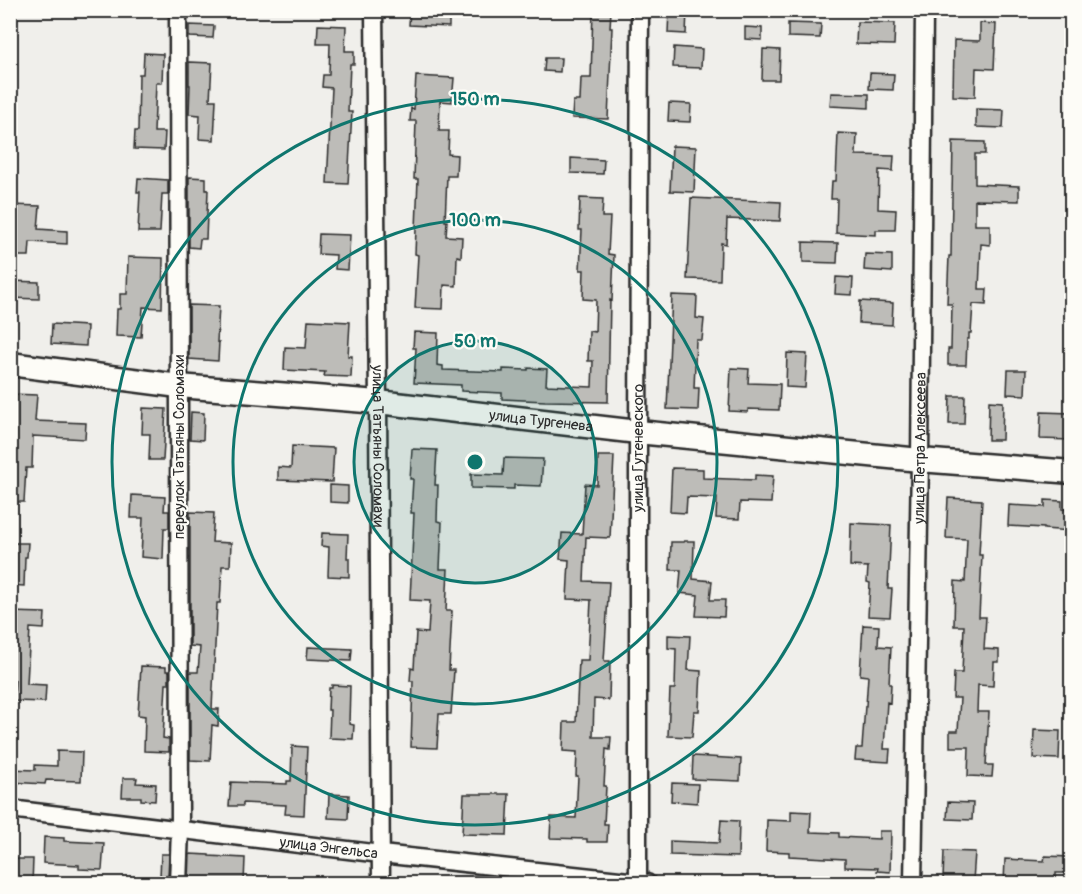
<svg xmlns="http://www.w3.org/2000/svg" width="1082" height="894" font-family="Pangolin,sans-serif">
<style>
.building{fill:#bdbcb8;stroke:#2b2b2b;stroke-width:1.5}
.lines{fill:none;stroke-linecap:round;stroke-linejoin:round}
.street-casing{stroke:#2b2b2b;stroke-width:21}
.secondary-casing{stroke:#2b2b2b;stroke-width:27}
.street{stroke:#fdfcf7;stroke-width:16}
.secondary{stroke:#fdfcf7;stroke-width:22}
.ring{fill:none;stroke:#0f766e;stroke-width:3}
.labels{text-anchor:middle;stroke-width:4.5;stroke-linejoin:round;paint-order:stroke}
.street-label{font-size:15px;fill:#2b2b2b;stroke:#fdfcf7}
.centre{fill:#0f766e;stroke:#fdfcf7;stroke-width:3}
.ring-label{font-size:18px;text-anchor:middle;font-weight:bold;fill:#0f766e;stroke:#fdfcf7;stroke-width:4.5;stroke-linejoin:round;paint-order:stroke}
</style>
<rect width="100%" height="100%" fill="#f0efeb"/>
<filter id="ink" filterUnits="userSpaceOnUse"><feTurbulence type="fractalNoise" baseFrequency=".0167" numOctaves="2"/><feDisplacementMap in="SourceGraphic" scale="12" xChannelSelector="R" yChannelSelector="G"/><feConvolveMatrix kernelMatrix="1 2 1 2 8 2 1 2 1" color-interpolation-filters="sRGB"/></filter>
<g filter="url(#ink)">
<path class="building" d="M410 10H449V27L409 25Z
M593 10H611L610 28H612L608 119 572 118 573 101H580L581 78H591Z
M669 10H687L686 34 668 33Z
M857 22 895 23 894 45 856 44Z
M788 23 821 24 820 38 788 37Z
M980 23 996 24 994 69 976 68 975 97 953 96 954 40 980 41Z
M189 25 214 26 213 38 189 37Z
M318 25 346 26 345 51H354V64H350L348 112H352L348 184 327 183 332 88 322 87 323 75H329L330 44H317Z
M745 27 762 28V40L745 39Z
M674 47 702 49 701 68 673 67Z
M763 49 780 50 779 80H762Z
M144 53 163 54 162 83H156L154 132H165L164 150 134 149 135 131H138L139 74H143Z
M545 58H561L560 72 544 71Z
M189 62 212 63 210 100H216L214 140 199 139 200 115 189 114 190 85H189Z
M870 73 894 74 893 90 869 89Z
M416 76 454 78 452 102 440 101 439 131H449L448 154 457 155 456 176H447L445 221H447L446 236 462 237 461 257 457 256 456 286 444 285 443 309 415 308 418 255 415 254 418 179H414L416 121H410L411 108 414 109Z
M831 93 869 94V108L830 106Z
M669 103 691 104 690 122 668 121Z
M976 109 1004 110 1003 128 976 127Z
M838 133 857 134 856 155 894 156 893 171 879 170 878 209 896 210 895 230H876V235L836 233 837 199H831L832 181H836Z
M953 141 985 142V154H975V184L1019 186V201L975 200V225H990V245L981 244 979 289H987L986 305 973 304 971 333H969V339H967L966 365H948V349H951L952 304H947L949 256H951Z
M672 146 696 147 694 192 670 191Z
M571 158 604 160 603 174 571 173Z
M189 177 206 178V190H208L206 239H200L199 248 189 247Z
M138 178 168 180V194H162L160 232H138L140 192H137Z
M580 198 603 199 602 217H610L608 254 614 255 612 301 610 300 608 402 545 401 502 399V393L461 391V385L414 383 416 348H413L414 332 438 333 437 365 443 366V370L503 372V369L528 370V368L547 369 546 385 592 387 593 361H588L589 331 595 332 596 300 583 299 584 270H580L582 230H579Z
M691 198 781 202 780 221 727 219 726 244 721 243 720 280 687 279Z
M10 205 40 206 38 229 67 231V244L30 242 29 256H10Z
M319 234 350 235 348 270 335 269 336 255 318 254Z
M803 242 838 243 837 263 803 262Z
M865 254 892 255V272L864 270Z
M128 257 163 258 162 308 143 307 141 337 116 336 117 309H120V294H127Z
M836 277 853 278 852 295 835 294Z
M10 281 39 282V299L10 298Z
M672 295 697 296 696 318 704 319 702 340H696L694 388H699L698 410 667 409Z
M860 301 893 303 892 325 859 323Z
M189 305 219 306 217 342H219L218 361 189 359Z
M308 320 350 322 348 356H352L351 377 324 376 325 372 284 370 285 347 306 348Z
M52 324 87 326 86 346 51 344Z
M787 353 807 354 805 388 786 387Z
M731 368 749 369 748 383 780 384 779 410 748 409V412L729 411Z
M1008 370H1026L1025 395 1007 394Z
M10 394 37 395 35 421 86 423 85 439 33 436 32 468H26L24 502H10Z
M950 396H965L964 424H949Z
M989 401 1003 402 1002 440H988Z
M143 408 166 409 163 460H149L150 434H142Z
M191 412 204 413 203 440 190 439Z
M1041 412 1071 413V440L1040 439Z
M292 446 334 448 332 482 278 480V467L291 468Z
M412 449 437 450 435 485H438L437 521 442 522 440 569H448L446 611H452L449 670H454L451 714H439L437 748 411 747 413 681H410L411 668 414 669 416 632 428 633 430 601 410 600 414 513H411L413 479H410Z
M598 456H614L610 538 586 537 584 581 609 582 604 661H610L609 700 594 699 593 737H611L610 750 606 749 604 786H606L604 824H608L607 842H587V839L550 838 551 817 576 818 578 776H576L577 752 563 751 564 722H576L579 660H588L591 600 567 599 569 560 560 559 562 533 582 534 585 484 597 485Z
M504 458 543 459 541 486 514 485V489L471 488V474L503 475Z
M672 468 703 469V478L755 480V475L773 476 771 503 740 502 739 519 716 518 717 498 687 497 686 513 670 512Z
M330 485 348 486V503L330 502Z
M132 495 165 497 164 511H169V528H164L163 559 141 557 143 518H131Z
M948 498 982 500 979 555H982L979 617H986L984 649 999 650V662H994L993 686 978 685 977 712H989L986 765H993L992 777 968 776 969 747H950V731H958L960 698H953L954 673H962L964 626H954L955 581 965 582 967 539 946 538Z
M1045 500 1062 501V509L1071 510V531L1044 529V528L1008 526 1009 505 1045 507Z
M190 512 214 513 212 542 231 543 230 566H222L220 603H217L212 709H219L218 726 212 725 210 761 190 760V672H198L200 647 190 646Z
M851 523 891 525 888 589H892L890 617 868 616 870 583 867 582 868 567 850 566Z
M322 533 348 534 347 558H349V577L328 576 329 547 321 546Z
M684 541H694L693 579 712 581 710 600H725L724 617 696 616 698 595 679 593 681 570H670L671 542H684Z
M10 543H28L27 557H25L24 586 10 585Z
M10 612 45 613 44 629 30 628 27 684 46 685 45 702 14 701 15 680H10Z
M863 625 879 626 878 646 891 647 889 684H891L890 703 887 702 884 749H890L889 762 855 760 856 748H862L865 706H866L868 676 860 675Z
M668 635 690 636 688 670 701 671 699 711H694L692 737 668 736 670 689H675L676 649 668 648Z
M308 647 352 649 351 661 307 659Z
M141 666 166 667V671H169V684H166L163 738 169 739V752L144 751 145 716 138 715Z
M332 685 350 686 349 724 354 725 353 739 329 738 330 710H328L329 688H332Z
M1034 730 1060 731 1059 759 1033 758Z
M292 746 307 747 304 815 285 814 286 805 243 803V806H229L231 782 287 784V781H291Z
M57 751 82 752 81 781 46 780 45 784 10 782V769L35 770V765L57 766Z
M693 756 741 759 740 781 692 779Z
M123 778H137L136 783 156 784 155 801 141 800V797H122Z
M672 783 698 784 697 803 671 801Z
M329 794 349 795 348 819 328 818Z
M464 794H509L507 835 462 834Z
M948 802 973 803 972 820 947 819Z
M791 811 811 812 810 832 839 833V837L879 839V831H891L890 872 877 871 878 868 845 867V859L789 856V852L766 851 767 820 791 821Z
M721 820 739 821 738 857 670 855V841L719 843Z
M44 837 64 838V841L104 843 102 870 79 869V865L43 863Z
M944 851 975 852 973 881 943 880Z
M161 854H169L168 877H160Z
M190 854 209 855V856L245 858 244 883 189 881Z
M1045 856 1071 857V873H1056V884L1004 883 1005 859 1044 861Z
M10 859H33L32 884H10Z"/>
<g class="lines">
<g class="street-casing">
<g id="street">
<path id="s1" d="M374 10 378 402 381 884"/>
<path id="s2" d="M10 809 381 854 647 883"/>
<path d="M178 884 180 829 178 10"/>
<path id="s3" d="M638 884V432L640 10"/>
<path id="s4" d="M913 884 920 460 924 10"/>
</g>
</g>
<g class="secondary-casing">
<g id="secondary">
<path id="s5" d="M10 364 179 386 378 402 638 432 920 460 1072 472"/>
</g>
</g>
<use href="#street" class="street"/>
<use href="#secondary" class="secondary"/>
</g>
</g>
<circle cx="475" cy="462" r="121" fill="#0f766e" fill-opacity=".12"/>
<g class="ring">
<circle cx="475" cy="462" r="121"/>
<circle cx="475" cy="462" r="242"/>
<circle cx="475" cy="462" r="363"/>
</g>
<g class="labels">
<g class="street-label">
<text dy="5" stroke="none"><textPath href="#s5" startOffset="534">улица Тургенева</textPath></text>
<text transform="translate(179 447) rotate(-90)" y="5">переулок Татьяны Соломахи</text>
<text dy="5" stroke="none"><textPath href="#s1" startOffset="436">улица Татьяны Соломахи</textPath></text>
<text dy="5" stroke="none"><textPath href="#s3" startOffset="436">улица Гутеневского</textPath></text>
<text dy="5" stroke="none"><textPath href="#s4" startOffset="436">улица Петра Алексеева</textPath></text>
<text dy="5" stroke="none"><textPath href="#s2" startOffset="321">улица Энгельса</textPath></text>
</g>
</g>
<circle cx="475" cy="462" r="9" class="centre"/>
<g class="ring-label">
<text x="475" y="105">150 m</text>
<text x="475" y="226">100 m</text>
<text x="475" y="347">50 m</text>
</g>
<rect width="1082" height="894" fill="none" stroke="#fdfcf7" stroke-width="36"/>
<rect x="18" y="18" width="1046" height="858" fill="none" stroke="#2b2b2b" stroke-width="2" filter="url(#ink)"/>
</svg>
